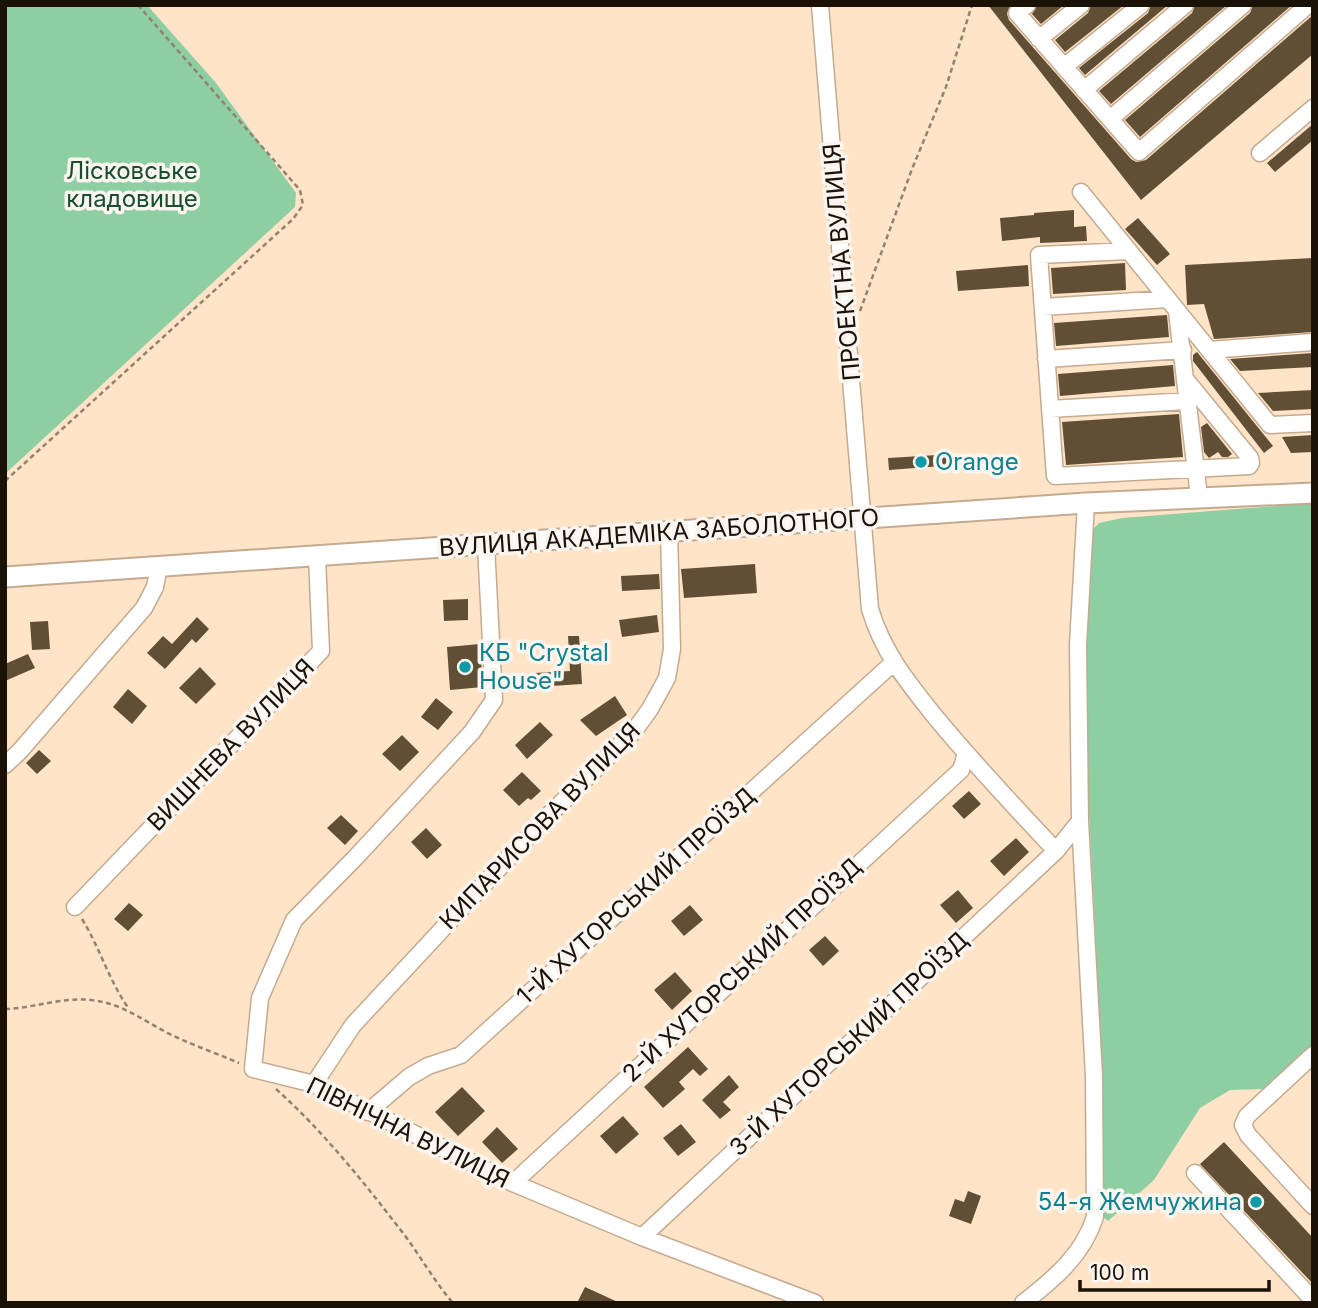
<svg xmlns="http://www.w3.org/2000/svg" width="1318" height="1308" font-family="Inter,sans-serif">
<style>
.green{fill:#8ecea3}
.building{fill:#604f34}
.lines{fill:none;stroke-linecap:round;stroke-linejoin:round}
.minor-casing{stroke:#c3aa90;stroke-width:19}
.major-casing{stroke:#c3aa90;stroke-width:23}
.path{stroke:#94816e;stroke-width:2.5;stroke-dasharray:5 3.5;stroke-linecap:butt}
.minor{stroke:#fff;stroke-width:16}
.major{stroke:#fff;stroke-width:19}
.culture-dot{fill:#0f9aa8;stroke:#fbf5f0;stroke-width:2.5}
.labels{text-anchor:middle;stroke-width:7;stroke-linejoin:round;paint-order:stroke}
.park-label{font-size:24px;fill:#164e2e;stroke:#fbf5f0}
.street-label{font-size:24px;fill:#1a1107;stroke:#fbf5f0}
.culture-label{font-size:24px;fill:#0d838f;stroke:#fbf5f0;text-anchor:start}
</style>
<rect width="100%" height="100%" fill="#ffe4c8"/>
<path class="green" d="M5 5H147L216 83 296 193 295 207 5 474Z
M1313 503V1045L1265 1089 1230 1090 1200 1108 1154 1180 1108 1221 1102 1216 1100 1021 1089 811C1076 719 1086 623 1092 530L1099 523 1122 518Z"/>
<path class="building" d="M988 5H1010L1007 14 1009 20 1131 159 1136 162 1146 160 1313 15V54L1141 200Z
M1037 5H1064L1041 24 1032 14Z
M1091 5H1124L1065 52 1055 40 1088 13Z
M1151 5H1168L1085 75 1079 68 1148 13Z
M1195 5H1227L1111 104 1099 91 1192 13Z
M1253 5H1292L1140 137 1125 120 1250 13Z
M1313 124V140L1275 172 1267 163Z
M1074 210V227L1086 226 1087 241 1040 243V237L1002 241 1000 218 1034 215V213Z
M1138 218 1170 254 1157 265 1125 229Z
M1313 258V332L1214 339 1204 304 1187 305 1185 265Z
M1125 263 1126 290 1053 294 1051 268Z
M1028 265 1029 286 958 291 956 271Z
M1167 315 1169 337 1056 346 1054 323Z
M1197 352 1273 446 1264 453 1193 361V355Z
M1313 353V367L1240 371 1230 359Z
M1173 365 1175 386 1060 396 1058 374Z
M1313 390V409L1273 411 1258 393Z
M1179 414 1183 457 1066 465 1062 422Z
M1207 423 1232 454 1228 457H1222L1218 452 1209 458 1204 452 1201 427Z
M1313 435V452L1291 453 1282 437Z
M954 454 955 465 889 470 888 458Z
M755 564 757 593 684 598 681 569Z
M659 574 660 589 622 591 621 576Z
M468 599V620L444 621 443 600Z
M657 615 659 632 622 637 619 620Z
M197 617 209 629 196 643 192 639 165 669 147 653 163 636 172 644Z
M48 621 50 649 32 650 30 622Z
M568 636H579L582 684 536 687 535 673 570 671Z
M480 644 483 687 450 690 447 647Z
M28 654 35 668 5 681V664Z
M200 667 216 684 196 704 179 688Z
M128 689 147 706 132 724 113 707Z
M615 696 627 715 596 736 580 720Z
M436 698 453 712 438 730 421 717Z
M540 722 553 735 527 759 515 745Z
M402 735 419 752 400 771 382 754Z
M39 750 51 761 37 774 26 763Z
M522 772 541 791 531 800 528 798 519 806 503 790Z
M969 791 981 804 964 819 952 806Z
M341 815 358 831 345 845 327 828Z
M426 828 442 845 427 859 411 842Z
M1016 838 1029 852 1004 876 990 861Z
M958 890 973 908 956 923 940 905Z
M129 903 143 915 128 931 114 919Z
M690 905 703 920 684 936 671 921Z
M825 936 839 951 823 966 809 950Z
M675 972 692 991 672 1010 654 990Z
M688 1047 708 1069 700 1076 693 1069 679 1082 685 1089 663 1108 644 1087Z
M729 1075 739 1087 723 1102 731 1110 720 1119 702 1100Z
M462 1087 485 1111 458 1136 435 1112Z
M623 1116 639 1134 616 1154 600 1136Z
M681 1124 696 1142 678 1156 663 1138Z
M497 1127 518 1149 502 1163 482 1142Z
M1224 1142 1313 1238V1284L1200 1164Z
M968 1191 981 1196 971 1224 949 1216 955 1199 964 1202Z
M585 1287 620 1303H577Z"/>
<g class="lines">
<g class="minor-casing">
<path id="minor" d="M820 5 870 609C883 653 909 684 937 719 975 765 1016 808 1056 851
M1027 5 1017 13 1139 152 1308 5
M1039 39 1081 5
M1064 67 1141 5
M1084 90 1185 5
M1110 119 1243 5
M1260 153 1313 108
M1081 192 1270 425 1313 423
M1129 251 1039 255 1055 476 1249 466 1251 463 1250 458 1186 380
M1043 307 1168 299
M1177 312 1199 497
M1209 350 1313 342
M1046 359 1183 350
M1050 409 1188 401
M486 545 494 700 472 732 356 857 294 920 260 998 253 1069 314 1084 513 1183 642 1237 815 1303
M5 765 19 752 144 608 155 587 159 566
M75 907 321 651 317 557
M1313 1055 1247 1116 1243 1125 1248 1135 1313 1206
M314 1084 353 1025 543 821 634 731 650 709 667 678 672 649 669 531
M368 1112 409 1077 428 1066 461 1055 893 663
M1195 1173 1313 1300
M513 1183 961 770 966 754
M642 1237 1056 851 1080 821
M1023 1303C1054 1279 1083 1255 1095 1217L1094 1076 1080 821 1078 645 1086 503"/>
</g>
<g class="major-casing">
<path id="major" d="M5 577 1086 503 1313 493"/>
</g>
<path class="path" d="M860 311 912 169 946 87 972 5
M5 481 293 219 303 205 300 190 138 5
M82 919C100 948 109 981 129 1009
M5 1009C34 1008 62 997 91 1000 123 1003 146 1023 174 1036 195 1046 218 1054 239 1063
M276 1089C325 1133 366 1185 406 1237 422 1259 435 1282 453 1303"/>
<use href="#minor" class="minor"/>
<use href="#major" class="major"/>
</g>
<g class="culture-dot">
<circle cx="921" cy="462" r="7"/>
<circle cx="465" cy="667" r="7"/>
<circle cx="1256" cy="1202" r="7"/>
</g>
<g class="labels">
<g class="park-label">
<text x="132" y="179">Лісковське<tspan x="132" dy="28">кладовище</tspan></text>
</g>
<g class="street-label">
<text transform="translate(842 262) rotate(-95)" y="8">ПРОЕКТНА ВУЛИЦЯ</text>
<text transform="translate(659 533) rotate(-4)" y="8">ВУЛИЦЯ АКАДЕМІКА ЗАБОЛОТНОГО</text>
<text transform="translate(231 745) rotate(-46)" y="8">ВИШНЕВА ВУЛИЦЯ</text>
<text transform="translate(540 826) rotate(-46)" y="8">КИПАРИСОВА ВУЛИЦЯ</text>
<text transform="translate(636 896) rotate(-42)" y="8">1-Й ХУТОРСЬКИЙ ПРОЇЗД</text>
<text transform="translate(742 970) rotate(-43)" y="8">2-Й ХУТОРСЬКИЙ ПРОЇЗД</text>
<text transform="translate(849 1044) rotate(-43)" y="8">3-Й ХУТОРСЬКИЙ ПРОЇЗД</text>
<text transform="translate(408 1133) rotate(26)" y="8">ПІВНІЧНА ВУЛИЦЯ</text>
</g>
<g class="culture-label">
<text x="935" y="470">Orange</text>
<text x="479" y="661">КБ "Crystal<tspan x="479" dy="28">House"</tspan></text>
<text x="1242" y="1210" text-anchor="end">54-я Жемчужина</text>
</g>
</g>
<rect width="1318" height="1308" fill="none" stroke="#1a1107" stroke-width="14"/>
<path d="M1080 1280v10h189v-10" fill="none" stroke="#1a1107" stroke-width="3.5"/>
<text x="1090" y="1280" font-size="21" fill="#1a1107" stroke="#fbf5f0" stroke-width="5" paint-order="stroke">100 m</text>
</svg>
